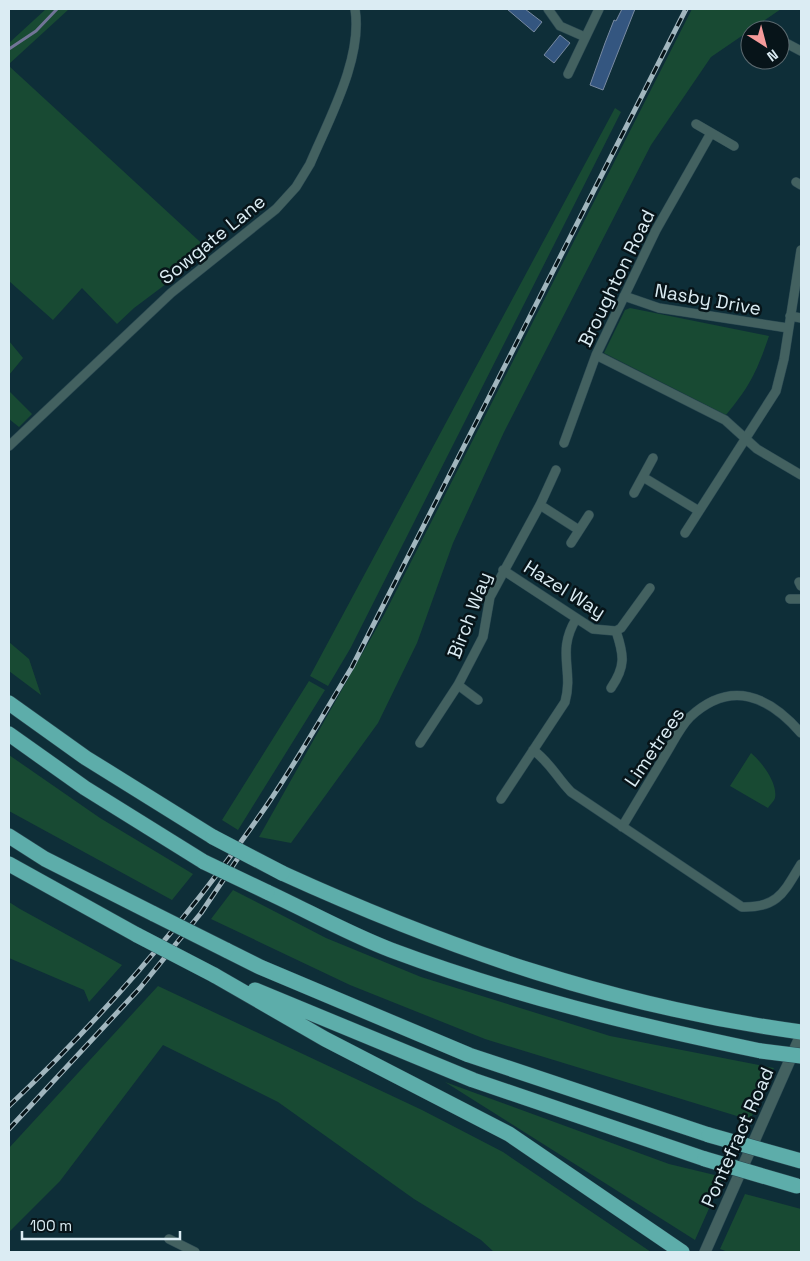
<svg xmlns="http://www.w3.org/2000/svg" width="810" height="1261" font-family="'Space Grotesk',sans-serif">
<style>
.green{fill:#184a33}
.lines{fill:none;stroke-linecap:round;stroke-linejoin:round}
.stream{stroke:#717497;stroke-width:3}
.building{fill:#345680;stroke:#788aa2}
.minor-casing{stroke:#2b4952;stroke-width:10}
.tertiary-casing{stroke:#2b4952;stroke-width:12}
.motorway-casing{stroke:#2b4952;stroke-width:16}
.minor{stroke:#436160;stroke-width:9}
.tertiary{stroke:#436160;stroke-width:11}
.motorway{stroke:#5dadaa;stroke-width:15}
.rail-casing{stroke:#a1b6be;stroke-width:5}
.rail{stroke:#071419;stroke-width:3;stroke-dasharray:9;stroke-linecap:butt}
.motorway-bridge-casing{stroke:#2b4952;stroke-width:16;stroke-linecap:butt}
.motorway-bridge{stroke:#5dadaa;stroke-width:15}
.labels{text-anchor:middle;stroke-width:5;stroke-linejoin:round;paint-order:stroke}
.street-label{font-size:19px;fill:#dbecf3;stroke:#071419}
</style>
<rect width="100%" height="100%" fill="#0e2e38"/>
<path class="green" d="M46 9H69L9 64V43Z
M692 9H781L711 57 651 145 504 432 453 543 417 643 378 723 291 843 259 837 384 615Z
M9 66 210 251 134 308 117 324 82 288 53 320 9 281Z
M615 108 621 112 350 649 328 686 310 676Z
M630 308 769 336C757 371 750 386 726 415L604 353 625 310Z
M9 341 23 358 9 375Z
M9 391 32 414 19 427 9 419Z
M9 642 29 659 41 695 9 671Z
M309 681 325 690 238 830 222 820Z
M751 753C761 761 778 783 775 798 774 801 770 805 768 808L730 786Z
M9 755 100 818 193 874 172 900 9 811Z
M233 890 326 938 421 977 610 1036 774 1068 750 1120 485 1039 350 985 211 919Z
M9 902 20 909 122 965 89 1002 84 990 9 958Z
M158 986 422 1110 503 1152 651 1252H494L481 1240 414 1199 278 1102 163 1045 60 1181 9 1232V1148Z
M445 1082 669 1164 723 1177 695 1240Z
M745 1194 801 1209V1252H728L720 1249Z"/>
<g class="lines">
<path class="stream" d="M9 49 36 31 57 9"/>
</g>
<path class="building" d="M507 9H525L542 22 534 32Z
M622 9H635L603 90 590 85 605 43 614 20 616 21Z
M560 35 570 43 554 63 544 55Z"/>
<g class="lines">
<g class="minor-casing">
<path id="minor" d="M548 9 560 26 585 37
M784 42 801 51
M568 74 599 9
M696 124 734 146
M796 182 801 185
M624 296 659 308 788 328
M790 316 801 318
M596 355 725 420 757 449 801 475
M564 443 596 355 656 230 711 133
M9 446 171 293 276 209 296 187 310 164C329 119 363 58 355 9
M643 477 699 511
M634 493 653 458
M540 505 579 530
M685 533 776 391 784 359 801 250
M571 543 589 515
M503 570 593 629 616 631 621 628 650 588
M799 582 801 586
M790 599H801
M458 685 478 700
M611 688C626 666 624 655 616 631
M420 743 458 685 483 637 490 597 540 505 556 470
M533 750C550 762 557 778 571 792L742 907C778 908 784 892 801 864
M501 799 565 702C574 670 556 652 576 619
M622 827C637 802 652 777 667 752 674 740 681 726 690 717 731 679 769 696 801 733
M169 1239 195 1252"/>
</g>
<g class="tertiary-casing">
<path id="tertiary" d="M705 1252 801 1035"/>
</g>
<g class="motorway-casing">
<path id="motorway" d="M9 703 86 758 213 837
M9 734 85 788 204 862
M9 836 45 859 154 914
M9 864 137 935
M282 873C451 950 616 1007 801 1032
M267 892C308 911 349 934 391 950 511 995 635 1025 761 1051
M226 950 260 967 469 1055 709 1135
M214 975 325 1039 509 1134 682 1252
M255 990 473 1080 705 1159"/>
</g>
<use href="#minor" class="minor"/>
<use href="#tertiary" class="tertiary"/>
<use href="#motorway" class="motorway"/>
<g class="rail-casing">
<path id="rail" d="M9 1106C105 1015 192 914 267 805 297 761 324 713 352 667L686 9
M9 1129 140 988 201 913 240 855"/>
</g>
<use href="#rail" class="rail"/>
<g class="motorway-bridge-casing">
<path id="motorway-bridge" d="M213 837 282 873
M204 862 267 892
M154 914 226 950
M137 935 214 975
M761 1051 801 1056
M709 1135 801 1161
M705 1159 797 1186"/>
</g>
<use href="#motorway-bridge" class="motorway-bridge"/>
</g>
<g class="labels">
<g class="street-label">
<text transform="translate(212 239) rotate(-39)" y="7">Sowgate Lane</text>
<text transform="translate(616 278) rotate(-64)" y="7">Broughton Road</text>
<text transform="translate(708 299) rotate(10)" y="7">Nasby Drive</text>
<text transform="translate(565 589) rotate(32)" y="7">Hazel Way</text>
<text transform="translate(469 615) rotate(-69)" y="7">Birch Way</text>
<text transform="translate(654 747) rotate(-56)" y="7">Limetrees</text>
<text transform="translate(737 1137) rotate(-66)" y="7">Pontefract Road</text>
</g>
</g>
<rect width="810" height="1261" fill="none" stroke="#dbecf3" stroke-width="20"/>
<g transform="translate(765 45) rotate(144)"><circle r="24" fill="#071419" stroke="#5c6a70"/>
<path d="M0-4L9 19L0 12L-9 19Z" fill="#f59b9b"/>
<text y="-8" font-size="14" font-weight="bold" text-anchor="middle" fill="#dbecf3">N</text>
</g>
<path d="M22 1231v8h158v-8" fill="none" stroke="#dbecf3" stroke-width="2.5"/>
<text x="30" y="1231" font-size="15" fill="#dbecf3" stroke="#071419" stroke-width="4" paint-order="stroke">100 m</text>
</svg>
